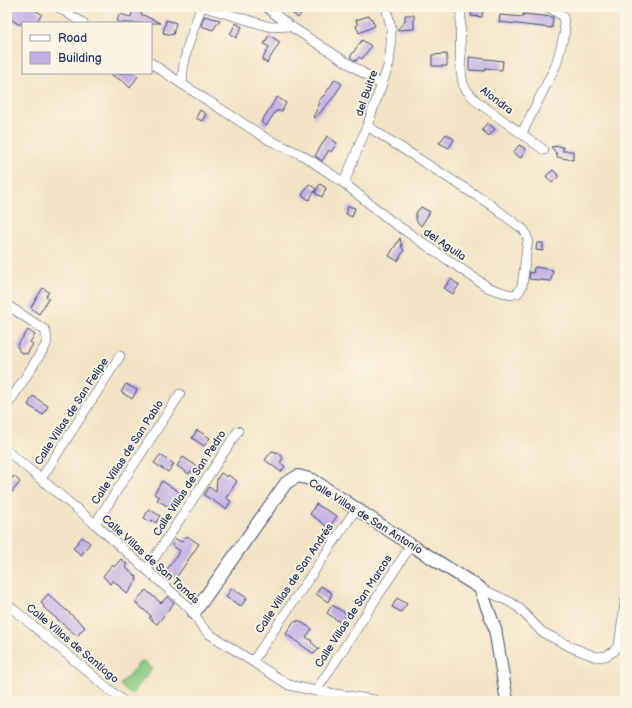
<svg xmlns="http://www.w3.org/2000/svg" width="632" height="708" font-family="'Balsamiq Sans',sans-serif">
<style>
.green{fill:#8aca81;stroke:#527c70}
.building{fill:#c3afe4}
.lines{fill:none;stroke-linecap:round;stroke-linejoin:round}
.street-casing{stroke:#3b4a6d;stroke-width:10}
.secondary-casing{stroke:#3b4a6d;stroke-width:14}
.street{stroke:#fff;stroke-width:9}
.secondary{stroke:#fff;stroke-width:12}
.labels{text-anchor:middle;stroke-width:3.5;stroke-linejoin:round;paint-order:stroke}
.street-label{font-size:11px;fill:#1b2f5e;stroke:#fcf5e5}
</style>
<rect width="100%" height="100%" fill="#fcf5e5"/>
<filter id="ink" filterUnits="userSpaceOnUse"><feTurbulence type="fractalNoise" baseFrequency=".025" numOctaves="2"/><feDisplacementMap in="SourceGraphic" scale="8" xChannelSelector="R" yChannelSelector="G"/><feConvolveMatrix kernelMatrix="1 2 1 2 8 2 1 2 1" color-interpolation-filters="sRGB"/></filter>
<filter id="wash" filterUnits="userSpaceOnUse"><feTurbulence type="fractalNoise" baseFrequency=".012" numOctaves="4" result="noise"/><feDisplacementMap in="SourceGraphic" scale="16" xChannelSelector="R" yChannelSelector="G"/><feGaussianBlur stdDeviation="0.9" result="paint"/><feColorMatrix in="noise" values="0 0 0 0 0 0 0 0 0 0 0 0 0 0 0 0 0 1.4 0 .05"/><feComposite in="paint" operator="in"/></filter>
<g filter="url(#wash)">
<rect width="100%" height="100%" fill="#f2e3c5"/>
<path class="green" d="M142 660 152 669 131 695 120 685Z"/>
<g id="blocks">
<path class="building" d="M7 7H38L36 11 42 14 36 23H27L23 21 20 25 7 17Z
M134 7H143L141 14 160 23H122L117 22 119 14 131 17Z
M285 7H307L298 18Z
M472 7H483L482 17 471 16Z
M523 14 553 17 552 28 499 22 500 15 523 17Z
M405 15H414V29L397 30 405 21Z
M204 16 220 20 213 30 201 26Z
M369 16 372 19 375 26 359 33 356 26 358 25 356 20Z
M166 20 176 23 173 35 163 33Z
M236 23 242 27 236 38 230 34Z
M269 35 280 42 267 63 262 60 269 47 264 44Z
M362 40 371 46 362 59 359 57 356 61 350 57Z
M447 54V66H432V55Z
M469 57 503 61 502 70 485 68V71L469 70Z
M108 73H133L138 76 130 88 124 82Z
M335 79 342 84 333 98 315 118 313 117 320 103 318 102 323 96H324Z
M277 97 286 103 282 111H276L266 126 261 122Z
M200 110 206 114 202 121 196 118Z
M487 123 495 129 489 136 482 130Z
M446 134 454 139 449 148 439 143Z
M327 136 337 143 331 152 329 150 322 161 315 156Z
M519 145 526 149 521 158 513 153Z
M559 146 564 148 562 151H573V160L557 157V154L551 147Z
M553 170 559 176 552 183 546 176Z
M309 184 316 189 309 200 302 195Z
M320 184 326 188 322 197 315 193Z
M348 206 355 208 352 217 346 214Z
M421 207 430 212 421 226 416 220V213Z
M400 238 402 248 404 250 398 261 389 256Z
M537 243H543V251L536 250Z
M536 267 553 270 551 281 529 279 530 272 533 273 534 268Z
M451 279 459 285 453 294 444 288Z
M43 288 49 292 46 296 49 298 39 314 32 309V308L31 307Z
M28 330 35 335 30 342 33 344 27 354 20 352 17 346Z
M126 384 137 390 132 399 121 392Z
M33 396 48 406 43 415 28 405Z
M197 430 210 438 204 446 192 438Z
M272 451 279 453 283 458 280 463 285 466 281 472 265 460Z
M160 455 174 464 168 472 154 463Z
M183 457 198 467 194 473 191 471 189 474 177 466Z
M221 473 227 477 228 475 237 481 226 498 231 501 226 509 204 495 209 487 216 492 217 479Z
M14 476 20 482 12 492 7 488V484Z
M162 481 184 495 178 503 173 500 169 507 157 500 159 497 154 494Z
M316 504 337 516 329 528 310 514Z
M149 509 160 516 156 523 152 520 150 522 144 518Z
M187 536 199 544 176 578 166 571 180 551 172 545 176 539 181 542Z
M82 537 90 543 81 555 73 548Z
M121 559 127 564 125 567 137 577 136 579 137 580 127 594 113 580 110 584 103 576 112 565 114 567Z
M321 586 332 593 328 602 316 594Z
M232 588 247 598 241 606 226 597Z
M146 590 161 603 167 597 174 603 157 624 149 618 151 616 135 602Z
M48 594 85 627 77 636 43 607 44 606 41 602Z
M397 598 407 604 401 612 392 607Z
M332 605 347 614 341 623 327 613Z
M298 620 312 629 306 637 312 641 311 642 319 649 314 654 286 634 294 621 297 622Z"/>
</g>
</g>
<g filter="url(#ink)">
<use href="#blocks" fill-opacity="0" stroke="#3b4a6d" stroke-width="1"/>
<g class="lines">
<g class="street-casing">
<path id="street" d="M58 7 83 23
M204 7 271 27 290 26
M266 7 290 26 382 85
M461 7C461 26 458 71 464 86 467 92 472 96 476 101L544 150
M151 63 182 84 269 140 300 154 313 162 344 183 391 221 489 288 511 295 518 293 522 286 528 239 524 230 488 203 367 126
M182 84C183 53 192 35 201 7
M522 133 556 65 565 31 563 16 548 7
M344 183 367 126 389 64 391 44V27L386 7
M7 305 45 330 47 339 46 345 7 406
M7 451 95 524 183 602 194 613 201 625 208 633 289 685 316 691 375 700
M41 479 120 356
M95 524 180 394
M147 569 238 431
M480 588 510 602 518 607 542 632 571 647 596 657 606 656 614 651 619 645 625 602
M7 604 123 701
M253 661 356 509
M316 691 411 545"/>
</g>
<g class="secondary-casing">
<path id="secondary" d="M194 613 286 483 298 476 313 480 411 545 480 588 495 629 507 701"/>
</g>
<use href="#street" class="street"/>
<use href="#secondary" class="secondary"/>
</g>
</g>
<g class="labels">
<g class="street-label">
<text transform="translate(366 93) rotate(-71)" y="4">del Buitre</text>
<text transform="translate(497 100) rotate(37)" y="4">Alondra</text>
<text transform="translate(445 244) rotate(34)" y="4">del Aguila</text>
<text transform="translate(71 411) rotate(-57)" y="4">Calle Villas de San Felipe</text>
<text transform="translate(127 452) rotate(-57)" y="4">Calle Villas de San Pablo</text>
<text transform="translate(189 483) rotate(-57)" y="4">Calle Villas de San Pedro</text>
<text transform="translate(366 516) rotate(32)" y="4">Calle Villas de San Antonio</text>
<text transform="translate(151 559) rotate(42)" y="4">Calle Villas de San Tomás</text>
<text transform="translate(294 578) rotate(-56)" y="4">Calle Villas de San Andrés</text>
<text transform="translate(353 611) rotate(-57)" y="4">Calle Villas de San Marcos</text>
<text transform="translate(73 643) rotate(40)" y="4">Calle Villas de Santiago</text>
</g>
</g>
<rect width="632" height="708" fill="none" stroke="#fcf5e5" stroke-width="24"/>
<rect x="22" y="22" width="130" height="52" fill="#fcf5e5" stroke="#a2a6af"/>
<rect x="30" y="35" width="20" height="6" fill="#ffffff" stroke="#a2a6af"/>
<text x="58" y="42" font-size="12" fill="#1b2f5e">Road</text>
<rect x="30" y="52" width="20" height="12" fill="#c3afe4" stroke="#a2a6af"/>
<text x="58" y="62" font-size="12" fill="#1b2f5e">Building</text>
</svg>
